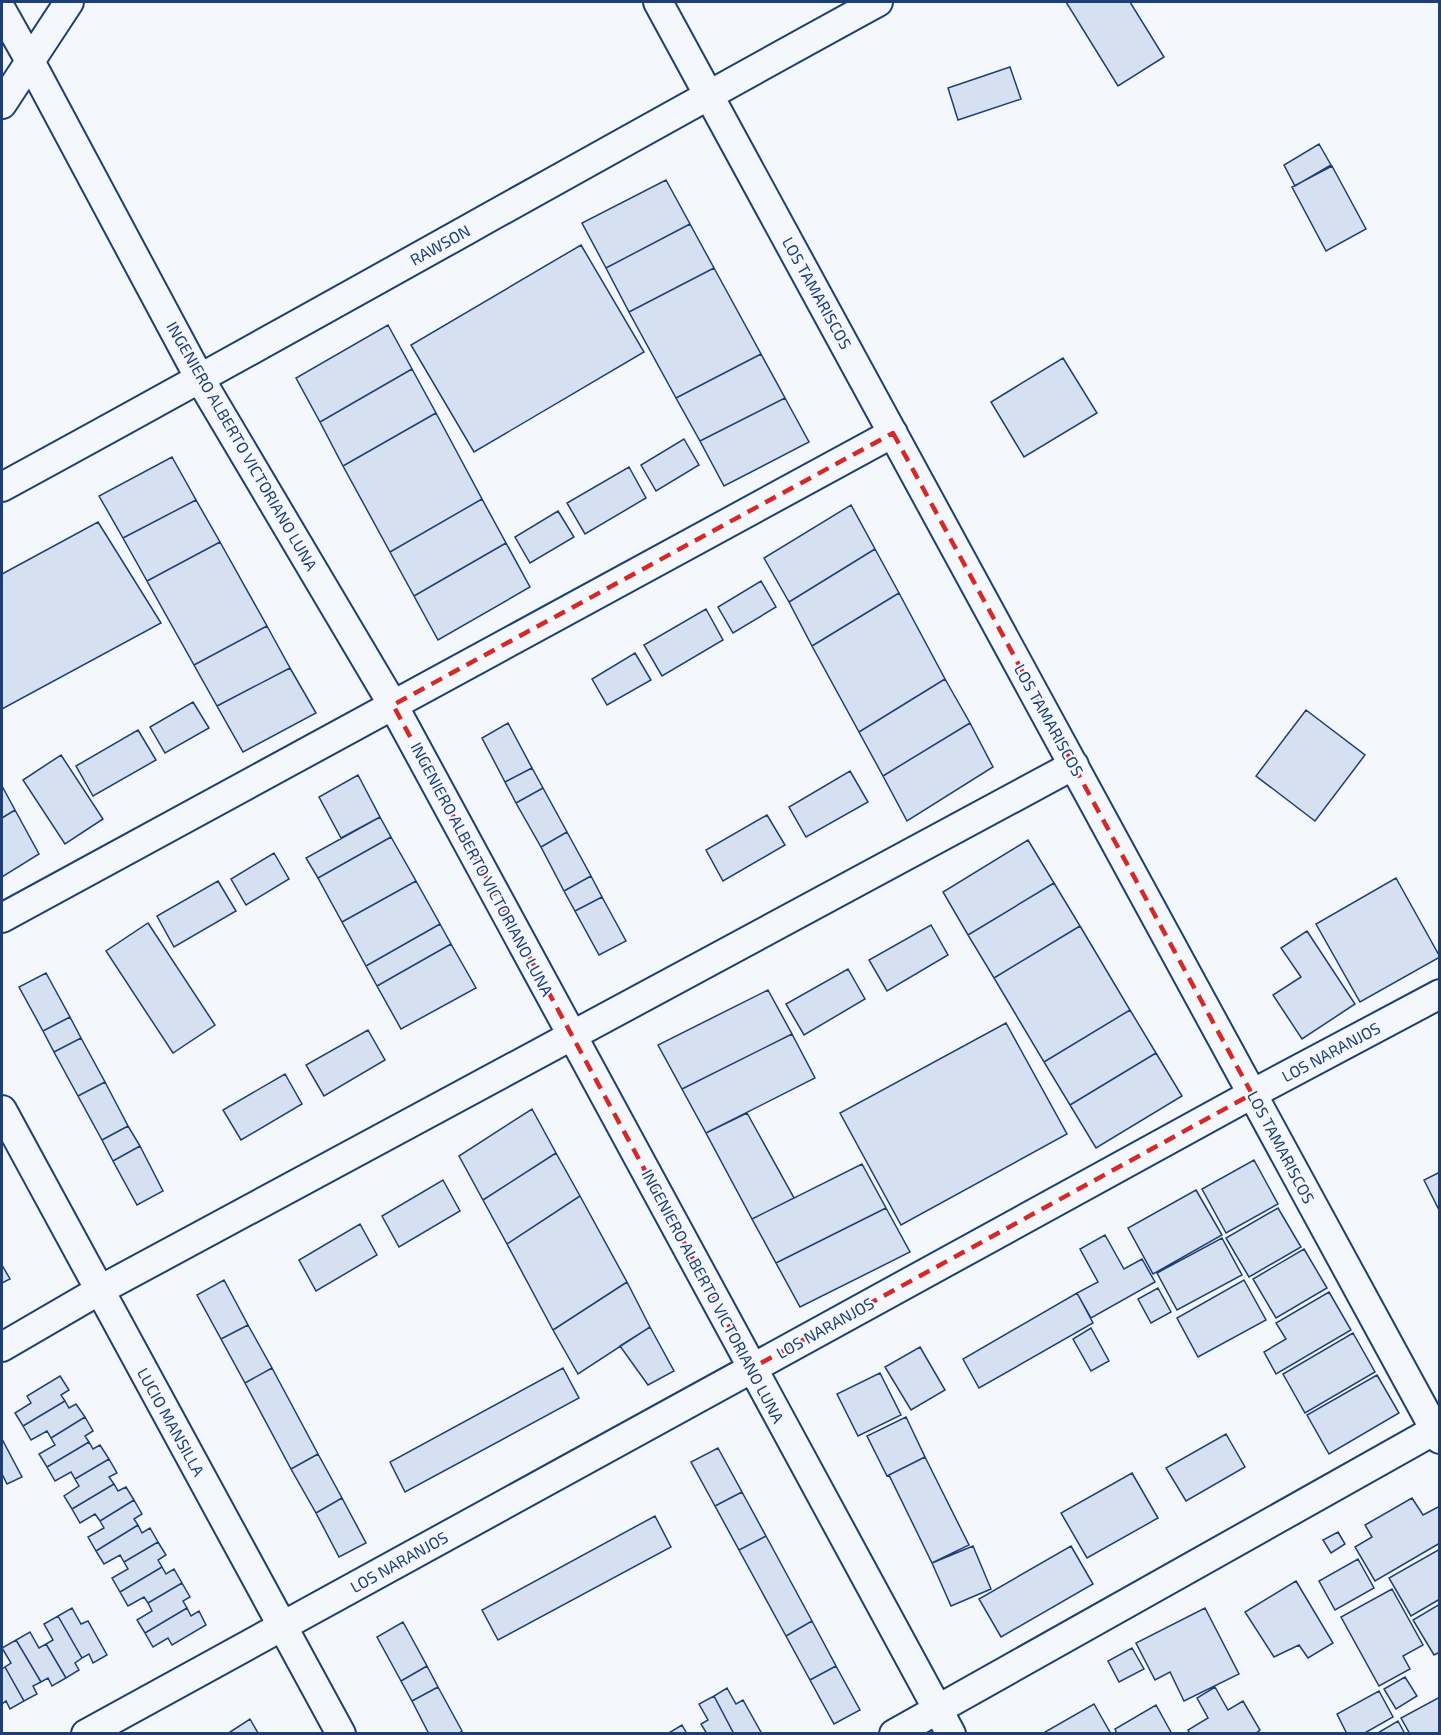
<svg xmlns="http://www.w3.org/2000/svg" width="1441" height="1735" font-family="'Exo 2',sans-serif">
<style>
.building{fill:#d5e0f0;stroke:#1d3f73;stroke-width:1.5}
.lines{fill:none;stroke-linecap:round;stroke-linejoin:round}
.street-casing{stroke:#1d3f73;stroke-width:32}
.street{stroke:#f4f7fb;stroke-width:28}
.marked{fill:none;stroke:#d62828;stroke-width:4.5;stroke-dasharray:12 8;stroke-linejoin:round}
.labels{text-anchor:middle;stroke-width:4.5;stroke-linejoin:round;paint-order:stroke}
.street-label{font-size:16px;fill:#1d3f73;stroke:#f4f7fb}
</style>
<rect width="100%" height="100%" fill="#f4f7fb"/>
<path class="building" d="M1066 2H1130L1164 57 1118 86Z
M1010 67 1021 99 958 120 948 88Z
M1319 144 1331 165 1295 186 1284 165Z
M1332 166 1366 229 1326 251 1292 187Z
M666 180 690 224 606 268 582 223Z
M690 224 714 268 629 312 606 268Z
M581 245 644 352 474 452 411 345Z
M714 268 761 354 676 398 629 312Z
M388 325 412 369 320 422 296 378Z
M761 354 785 398 700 441 676 398Z
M1063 358 1097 413 1024 457 991 402Z
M412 369 436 413 343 466 320 422Z
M785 398 809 442 724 486 700 441Z
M436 413 482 499 390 552 343 466Z
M684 439 699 465 656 491 641 465Z
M172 457 196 500 123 538 99 496Z
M629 467 646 498 585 534 567 503Z
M482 499 506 543 414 596 390 552Z
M196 500 220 542 147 581 123 538Z
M851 505 875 549 789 602 764 558Z
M558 511 574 537 530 563 515 537Z
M98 522 161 623 2 709V574Z
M220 542 267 626 194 665 147 581Z
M506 543 530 587 438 640 414 596Z
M875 549 899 593 812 646 789 602Z
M761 581 776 607 733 633 718 607Z
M899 593 945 679 859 732 812 646Z
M706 609 723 640 662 676 644 645Z
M267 626 290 668 217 706 194 665Z
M635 653 651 680 607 705 592 679Z
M290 668 316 713 243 752 217 706Z
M945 679 970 723 883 776 859 732Z
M193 702 209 728 165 753 150 727Z
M1306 710 1365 755 1315 821 1256 776Z
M508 723 532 768 505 782 482 738Z
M970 723 993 767 907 821 883 776Z
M138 730 156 760 93 796 76 766Z
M61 755 103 819 65 844 23 780Z
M532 768 543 788 516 803 505 782Z
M850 771 868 802 806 837 789 807Z
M358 775 380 817 341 838 319 797Z
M2 786 15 810 2 818Z
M543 788 567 832 541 847 516 803Z
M15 810 39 854 2 877V818Z
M767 815 785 845 723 881 706 850Z
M380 817 391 837 318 878 306 858Z
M567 832 591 876 564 891 541 847Z
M391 837 416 881 342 922 318 878Z
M1028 840 1054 883 968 935 943 892Z
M274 853 289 879 246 905 231 879Z
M591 876 602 897 575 911 564 891Z
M1396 878 1440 957 1360 1002 1316 924Z
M218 881 236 911 174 947 157 916Z
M416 881 440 924 366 966 342 922Z
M1054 883 1080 926 994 978 968 935Z
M602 897 626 941 599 955 575 911Z
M148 923 215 1025 173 1053 106 951Z
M440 924 451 944 377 986 366 966Z
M931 925 948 955 887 991 869 960Z
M1080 926 1130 1010 1044 1062 994 978Z
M1307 931 1355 1004 1302 1039 1273 995 1301 977 1281 948Z
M451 944 476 988 401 1029 377 986Z
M848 969 865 999 804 1035 786 1004Z
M46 973 70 1017 43 1031 19 987Z
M768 990 792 1034 682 1089 658 1045Z
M1130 1010 1156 1053 1070 1105 1044 1062Z
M70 1017 81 1038 54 1052 43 1031Z
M1006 1023 1067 1134 901 1225 840 1113Z
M368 1030 385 1060 324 1096 306 1065Z
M792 1034 815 1078 706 1133 682 1089Z
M81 1038 105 1082 78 1096 54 1052Z
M1156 1053 1182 1096 1096 1148 1070 1105Z
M285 1074 302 1104 241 1140 223 1110Z
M105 1082 128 1126 102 1140 78 1096Z
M532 1109 556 1153 483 1200 459 1156Z
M747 1113 794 1198 752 1219 706 1133Z
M128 1126 140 1146 113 1161 102 1140Z
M140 1146 163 1191 137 1205 113 1161Z
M556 1153 580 1196 507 1244 483 1200Z
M1254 1160 1278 1204 1226 1233 1202 1189Z
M862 1164 886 1208 776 1263 752 1219Z
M1440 1172V1212L1424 1180Z
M443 1180 460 1211 399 1247 382 1216Z
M1196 1190 1222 1235 1153 1274 1128 1228Z
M580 1196 627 1282 553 1330 507 1244Z
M886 1208 910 1252 800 1307 776 1263Z
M1278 1208 1301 1247 1249 1277 1226 1238Z
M360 1224 377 1255 316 1291 299 1260Z
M1105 1235 1124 1269 1142 1259 1155 1282 1091 1318 1077 1293 1098 1282 1080 1249Z
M1222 1238 1242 1275 1177 1310 1157 1273Z
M1304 1249 1327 1288 1276 1318 1253 1279Z
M2 1265 10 1279 2 1283Z
M224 1280 248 1325 221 1339 197 1295Z
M1244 1280 1266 1320 1198 1357 1177 1318Z
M627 1282 650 1327 578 1374 553 1330Z
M1158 1288 1171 1312 1151 1323 1138 1299Z
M1329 1292 1351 1330 1276 1374 1264 1352 1286 1339 1276 1323Z
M1077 1293 1093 1323 979 1388 963 1359Z
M248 1325 272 1368 245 1383 221 1339Z
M650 1327 674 1371 648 1385 620 1346Z
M1091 1328 1109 1361 1091 1371 1073 1339Z
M1353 1333 1375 1372 1305 1413 1283 1374Z
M920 1347 945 1390 911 1410 885 1367Z
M272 1368 318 1454 291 1469 245 1383Z
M563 1368 579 1398 405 1492 390 1462Z
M880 1373 901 1415 858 1436 837 1394Z
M1377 1375 1399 1413 1329 1454 1307 1415Z
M60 1376 69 1390 61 1395 65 1401 23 1426 15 1413 31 1403 27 1396Z
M65 1401 69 1408 76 1404 85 1417 51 1438 47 1431 31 1440 23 1426Z
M85 1417 93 1431 85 1436 89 1442 47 1467 39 1454 55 1445 51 1438Z
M906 1417 925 1457 887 1476 867 1436Z
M1226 1434 1245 1467 1186 1501 1166 1468Z
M3 1441 22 1477 7 1484 3 1476 2 1477V1442Z
M89 1442 93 1449 100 1445 109 1459 75 1479 71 1472 55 1481 47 1467Z
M718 1448 742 1492 715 1506 691 1462Z
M318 1454 342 1498 316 1513 291 1469Z
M925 1457 969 1545 932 1563 889 1475Z
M109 1459 117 1473 109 1477 114 1484 72 1509 64 1496 79 1486 75 1479Z
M1132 1473 1158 1518 1087 1558 1061 1513Z
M114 1484 118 1491 126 1487 134 1500 100 1521 95 1514 80 1523 72 1509Z
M742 1492 766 1536 739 1550 715 1506Z
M342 1498 366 1543 339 1557 316 1513Z
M1412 1498 1423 1515 1440 1506V1543L1375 1581 1355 1547 1372 1537 1365 1525Z
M134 1500 142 1514 134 1519 138 1525 96 1551 88 1537 104 1528 100 1521Z
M655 1516 671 1547 498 1640 482 1610Z
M138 1525 142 1533 150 1528 158 1542 124 1562 120 1555 104 1564 96 1551Z
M1338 1532 1345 1544 1331 1553 1323 1540Z
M766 1536 812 1621 786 1636 739 1550Z
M158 1542 166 1555 158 1560 162 1567 120 1592 112 1578 128 1569 124 1562Z
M973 1546 991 1589 951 1606 932 1563Z
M1071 1546 1093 1584 1001 1637 979 1599Z
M1440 1549V1599L1411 1616 1389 1578Z
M1358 1559 1374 1588 1335 1610 1319 1581Z
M162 1567 166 1574 174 1569 182 1583 148 1603 144 1597 128 1606 120 1592Z
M1296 1581 1333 1643 1308 1658 1299 1645 1274 1657 1245 1612Z
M182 1583 190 1597 183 1601 187 1608 145 1633 137 1620 152 1611 148 1603Z
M1392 1589 1423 1645 1403 1656 1410 1669 1379 1686 1341 1617Z
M1440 1604V1652L1434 1655 1413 1620Z
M72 1608 81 1624 88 1621 107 1655 93 1663 89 1654 82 1658 58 1616Z
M187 1608 191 1616 199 1611 206 1625 172 1645 168 1638 153 1647 145 1633Z
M1205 1608 1239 1674 1184 1701 1170 1672 1155 1680 1136 1643Z
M58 1616 82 1658 75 1663 79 1670 66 1678 46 1644 53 1640 44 1624Z
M812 1621 836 1666 810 1680 786 1636Z
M403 1622 427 1666 401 1681 377 1637Z
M30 1632 39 1648 46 1644 66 1678 52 1686 48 1678 41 1682 16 1640Z
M16 1640 41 1682 33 1686 37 1694 24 1701 5 1667 11 1663 2 1648Z
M1132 1648 1144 1669 1119 1682 1108 1661Z
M427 1666 438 1687 412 1701 401 1681Z
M836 1666 860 1710 834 1724 810 1680Z
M5 1667 24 1701 10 1709 6 1701 2 1704V1669Z
M1405 1677 1417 1696 1396 1709 1384 1689Z
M438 1687 462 1731 458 1734H429L412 1701Z
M1215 1687 1228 1710 1243 1701 1260 1730 1255 1734H1190L1188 1730 1208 1718 1197 1698Z
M727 1688 736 1704 743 1700 762 1734H734L714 1696Z
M1379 1691 1393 1717 1363 1734H1347L1337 1714Z
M714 1696 734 1734H707L701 1724 708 1720 699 1704Z
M1440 1697V1734H1410L1401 1718Z
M1094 1704 1111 1734H1046L1045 1732Z
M1156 1705 1172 1734H1117L1115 1729Z
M250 1719 258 1733 227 1734Z
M1398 1721 1405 1734H1376Z
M682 1725 687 1734H667Z"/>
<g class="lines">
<g class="street-casing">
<path id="street" d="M658 2 1440 1439
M2 11 30 61 200 379 393 705 951 1734
M2 104 69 2
M2 487C295 328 585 162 878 2
M2 918 893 433
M2 1110 341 1734
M2 1347 100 1290 1074 765
M86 1734 1252 1094 1440 994
M894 1734 1435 1430"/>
</g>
<use href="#street" class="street"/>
</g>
<path class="marked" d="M893 433 1252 1094 752 1368 393 705Z"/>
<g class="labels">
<g class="street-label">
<text transform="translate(440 245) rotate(-29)" y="6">RAWSON</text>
<text transform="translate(817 293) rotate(61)" y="6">LOS TAMARISCOS</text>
<text transform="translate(242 446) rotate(60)" y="6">INGENIERO ALBERTO VICTORIANO LUNA</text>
<text transform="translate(1049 720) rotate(61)" y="6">LOS TAMARISCOS</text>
<text transform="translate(482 869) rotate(62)" y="6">INGENIERO ALBERTO VICTORIANO LUNA</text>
<text transform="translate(1331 1052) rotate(-28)" y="6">LOS NARANJOS</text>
<text transform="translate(1281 1147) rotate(62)" y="6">LOS TAMARISCOS</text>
<text transform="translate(713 1296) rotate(62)" y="6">INGENIERO ALBERTO VICTORIANO LUNA</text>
<text transform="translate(825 1328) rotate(-29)" y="6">LOS NARANJOS</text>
<text transform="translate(171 1422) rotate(61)" y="6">LUCIO MANSILLA</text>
<text transform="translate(399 1562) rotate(-29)" y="6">LOS NARANJOS</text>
</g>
</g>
<rect width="1441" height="1735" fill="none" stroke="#1d3f73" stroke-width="6"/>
</svg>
